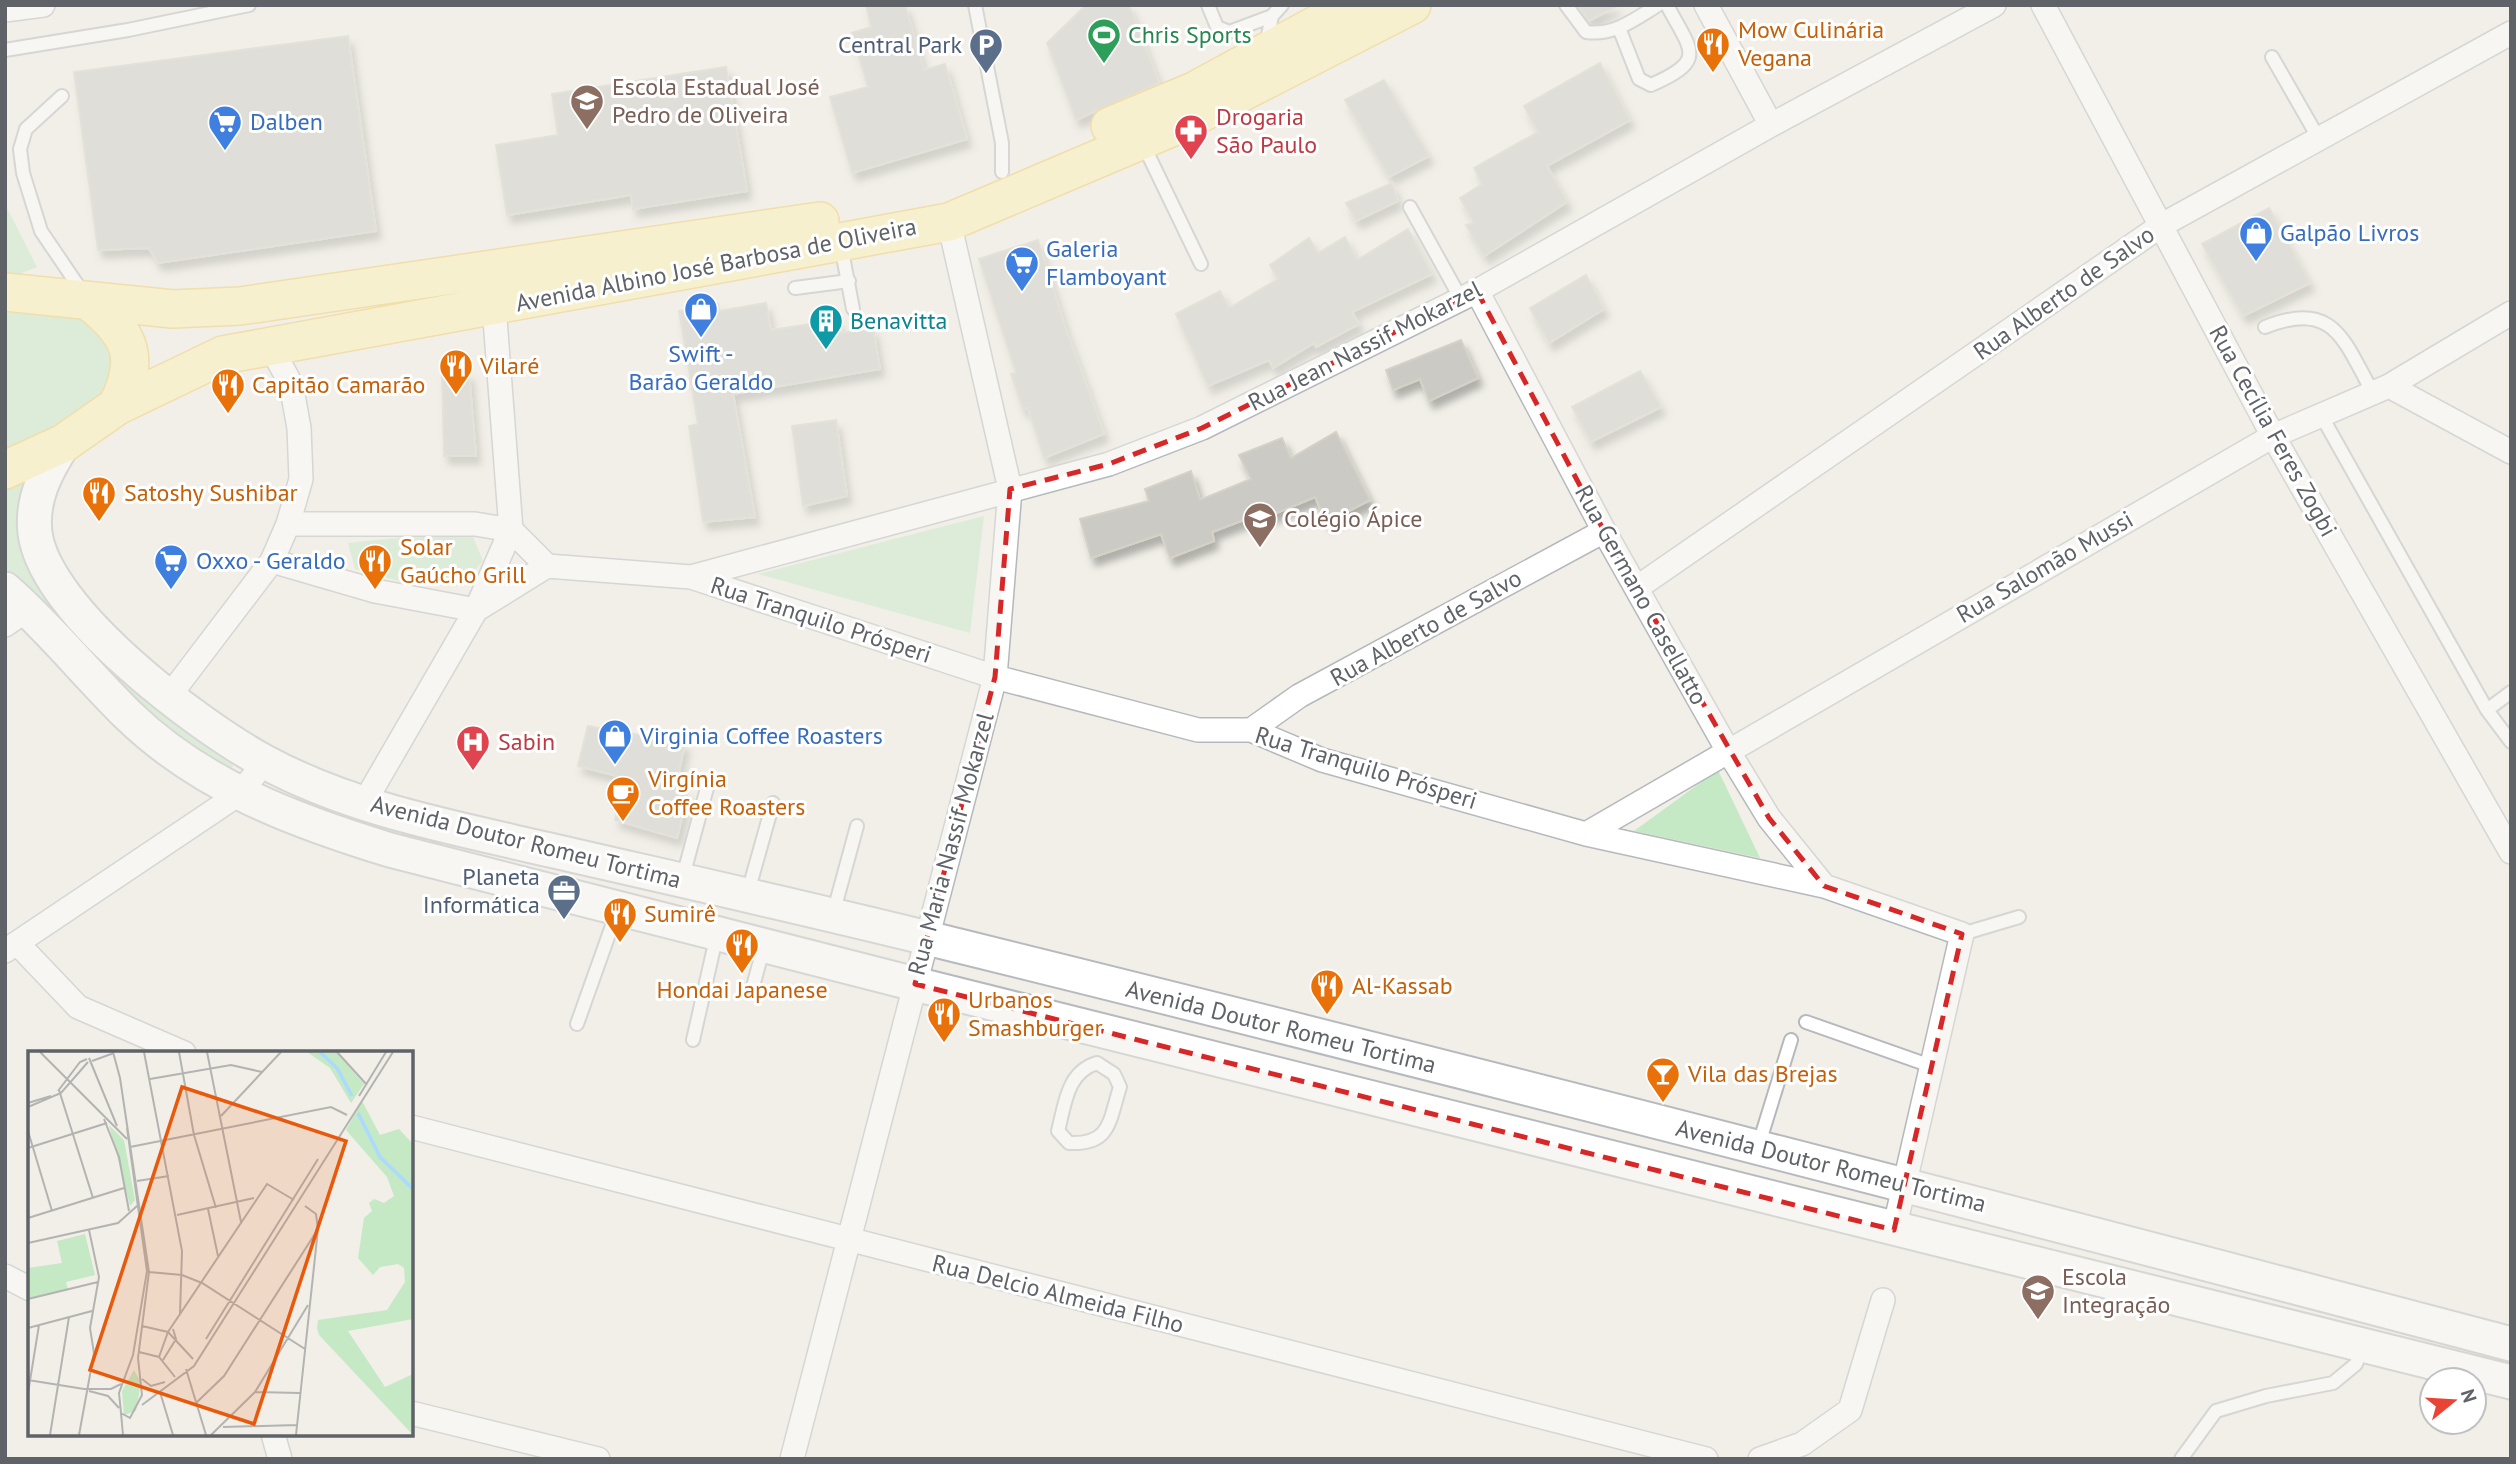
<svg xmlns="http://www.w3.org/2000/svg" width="2516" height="1464" font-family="'PT Sans',sans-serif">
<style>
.green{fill:#c5e8c5}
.building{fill:#cccac5;stroke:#d6d1c6;stroke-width:2;filter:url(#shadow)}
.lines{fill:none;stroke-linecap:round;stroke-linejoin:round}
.service-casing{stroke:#b5b8bc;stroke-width:16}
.minor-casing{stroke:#b5b8bc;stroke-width:26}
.secondary-casing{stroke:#b6babf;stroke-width:37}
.primary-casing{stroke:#f2c960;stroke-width:40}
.service{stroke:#fff;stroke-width:12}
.minor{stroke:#fff;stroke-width:23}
.secondary{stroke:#fff;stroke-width:33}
.primary{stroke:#fff2af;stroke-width:37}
.marked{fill:none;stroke:#d62828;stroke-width:5;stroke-dasharray:14 9;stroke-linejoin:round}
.labels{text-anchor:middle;stroke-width:6;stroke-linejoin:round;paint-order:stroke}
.food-label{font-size:24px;fill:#c56008;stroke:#fff;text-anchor:start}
.leisure-label{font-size:24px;fill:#27864d;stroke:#fff;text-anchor:start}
.service-label{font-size:24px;fill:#4e5e75;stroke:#fff;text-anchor:end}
.education-label{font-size:24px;fill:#785e54;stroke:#fff;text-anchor:start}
.health-label{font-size:24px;fill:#be3a42;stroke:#fff;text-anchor:start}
.shop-label{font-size:24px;fill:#366cbe;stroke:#fff;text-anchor:start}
.street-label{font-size:24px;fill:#5f6368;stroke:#fff}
.culture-label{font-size:24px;fill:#0d838f;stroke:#fff;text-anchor:start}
.inset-river{fill:none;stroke:#aadaff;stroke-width:3.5}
.inset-road{fill:none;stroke:#b3b3b1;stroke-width:2}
.view{fill:#e8590c;fill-opacity:0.15;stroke:#e8590c;stroke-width:3.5}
.inset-edge{fill:none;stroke:#5f6368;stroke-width:3.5}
</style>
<defs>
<filter id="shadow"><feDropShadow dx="4.5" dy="8" stdDeviation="3.5" flood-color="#0004"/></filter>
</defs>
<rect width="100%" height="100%" fill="#f1efe8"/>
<path class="green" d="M5 204 37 267 14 276 5 275Z
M5 305 83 315 116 355 104 397 68 427 5 456Z
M33 472 22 536 232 760 233 767 226 770 218 766 133 697 5 568V485Z
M984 516 970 633 758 574Z
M413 536 473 537 483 561 460 586 410 584 355 569 348 543Z
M1718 770 1760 858 1634 831Z"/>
<path class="building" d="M866 5H905L924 70 945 64 967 139 852 173 830 97 868 87 852 33 871 27Z
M1086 5H1129L1159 83 1076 120 1047 43Z
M1577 5H1618L1589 21Z
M348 36 376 231 158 263 149 248 98 250 74 72Z
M1600 63 1630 120 1547 166 1567 202 1484 256 1466 225 1474 223 1460 198 1482 184 1474 168 1538 132 1524 106Z
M726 67 747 191 633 209 631 195 507 215 496 145 558 135 552 94Z
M1384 80 1429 156 1389 177 1345 100Z
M1392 183 1398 201 1356 221 1346 203Z
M2269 208 2310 283 2243 316 2202 244Z
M1408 229 1432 274 1352 312 1359 324 1316 347 1314 343 1273 368 1269 360 1208 386 1176 314 1220 291 1229 308 1278 279 1270 265 1309 238 1318 253 1345 237 1357 260Z
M1038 240 1065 327 1104 434 1044 458 1028 408 1023 409 1011 374 1016 373 979 259Z
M1586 275 1604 309 1549 343 1530 308Z
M766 303 771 330 838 320 841 333 873 328 880 369 733 394 755 517 703 522 689 426 698 424 679 311 718 304 719 311Z
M1461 340 1478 378 1429 401 1420 379 1393 390 1386 370Z
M1640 371 1661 407 1591 442 1572 407Z
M469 373 476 456H444L442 375Z
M836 420 847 496 803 506 792 426Z
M1336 432 1370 500 1327 522 1315 497 1269 516 1267 511 1212 532 1214 541 1170 558 1161 534 1091 558 1080 519 1149 501 1145 489 1191 471 1200 500 1251 479 1239 455 1282 438 1291 458Z
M588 726 685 743 675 790 688 792 677 838 615 820 625 778 578 766Z"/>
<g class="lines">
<g class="service-casing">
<path id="service" d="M975 5 1002 143V172
M1208 5 1217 27 1229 32 1272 16
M1566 5 1586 32C1614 36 1635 19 1658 5
M1619 28 1639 79 1651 85C1708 60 1691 51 1667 5
M1266 45 1272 16 1282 5
M5 50 128 30 249 5
M2272 57 2319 139
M62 96 26 129 20 149 23 173 41 231 83 293
M1143 144 1201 264
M1410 207 1461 299
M841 246 853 309
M795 288 849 281
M2265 327C2334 300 2343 339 2373 393
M2321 415 2487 710 2511 742
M2487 710 2511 692
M682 880 707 788
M748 892 773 803
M833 914 857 826
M1962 934 2019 917
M752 990 764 946
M1806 1022 1931 1066
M577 1024 618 909
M693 1040 717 934
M1097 1063 1114 1074 1120 1087C1109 1121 1111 1145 1069 1143L1058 1131C1065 1104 1067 1072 1097 1063Z
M1758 1147 1791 1040
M2181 1459 2216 1411 2266 1396 2333 1383 2356 1364 2363 1346"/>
</g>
<g class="minor-casing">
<path id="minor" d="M1706 5 1771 125
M2043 5 2273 436 2511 852
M5 10 43 5
M1477 291 1604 531 1727 749 1769 818 1824 886
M2389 386 2511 452
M288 524H475L511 530 547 566
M272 561 375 591 476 610 547 566 691 577 995 677 1198 730H1251L1322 760 1586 834 1824 886 1962 934 1894 1230
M691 577 1109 464 1202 428 1477 291 1771 125 1994 5
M1638 587 2162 225 2511 33
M5 625 28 609
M167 699 272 561 288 524 301 479 299 428 291 384 269 344
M1251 730 1299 696 1604 531
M364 803 476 610 511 530 494 306
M1586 834 2273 436 2389 386 2511 313
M17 943 78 1007 184 1053
M5 951 239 794 265 762
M411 1127 1706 1459
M5 1276 30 1289
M411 1413 598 1459
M273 1434 280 1459
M792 1459 995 677 1010 489 949 222
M1760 1459 1802 1444 1850 1410 1883 1300"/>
</g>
<g class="secondary-casing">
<path id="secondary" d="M64 443C46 471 31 499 35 533 45 611 198 726 265 762 354 810 456 828 554 851 680 880 806 908 931 939 1459 1069 1985 1205 2511 1344
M5 589C50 628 86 674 128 715 201 786 295 821 390 850L915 984 2511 1382"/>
</g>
<g class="primary-casing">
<path id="primary" d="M1110 126 1194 91 1353 5
M5 292 173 309 240 306 820 221
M90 302C131 335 141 357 117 406
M5 470 64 443 117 406 223 355 949 222 1180 124 1412 5"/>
</g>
<use href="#service" class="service"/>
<use href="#minor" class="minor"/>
<use href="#secondary" class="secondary"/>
<use href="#primary" class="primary"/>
</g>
<path d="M0 0H2516V1464H0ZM1477 291 1604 531 1769 818 1824 886 1962 934 1894 1230 915 984 995 677 1010 489 1109 464 1202 428Z" fill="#f1efe8" fill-opacity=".55" fill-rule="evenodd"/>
<path class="marked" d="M1477 291 1604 531 1769 818 1824 886 1962 934 1894 1230 915 984 995 677 1010 489 1109 464 1202 428Z"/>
<defs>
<g id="stadium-pin" transform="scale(1.75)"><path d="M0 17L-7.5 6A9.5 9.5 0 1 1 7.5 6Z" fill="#2e9e5b" stroke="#fff"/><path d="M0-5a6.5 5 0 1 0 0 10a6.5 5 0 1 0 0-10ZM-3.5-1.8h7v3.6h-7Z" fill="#fff"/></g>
<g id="restaurant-pin" transform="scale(1.75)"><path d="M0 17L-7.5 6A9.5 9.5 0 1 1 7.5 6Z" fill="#e8710a" stroke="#fff"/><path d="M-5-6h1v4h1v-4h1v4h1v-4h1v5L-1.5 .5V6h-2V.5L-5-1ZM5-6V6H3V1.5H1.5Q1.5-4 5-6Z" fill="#fff"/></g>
<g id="parking-pin" transform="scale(1.75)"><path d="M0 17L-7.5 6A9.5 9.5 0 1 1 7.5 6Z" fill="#5c6f8a" stroke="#fff"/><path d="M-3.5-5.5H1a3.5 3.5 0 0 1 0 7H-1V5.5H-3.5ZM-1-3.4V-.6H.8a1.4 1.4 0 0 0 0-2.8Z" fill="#fff"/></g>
<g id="school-pin" transform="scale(1.75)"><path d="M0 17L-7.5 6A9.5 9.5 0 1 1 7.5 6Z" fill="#8d6e63" stroke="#fff"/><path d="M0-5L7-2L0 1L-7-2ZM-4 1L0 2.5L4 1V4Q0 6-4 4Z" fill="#fff"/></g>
<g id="supermarket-pin" transform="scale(1.75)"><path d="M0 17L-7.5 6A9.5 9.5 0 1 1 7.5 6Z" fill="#3f7fe0" stroke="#fff"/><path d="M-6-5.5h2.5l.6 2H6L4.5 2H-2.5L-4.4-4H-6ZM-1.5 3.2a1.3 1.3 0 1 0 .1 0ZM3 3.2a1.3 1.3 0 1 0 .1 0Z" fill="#fff"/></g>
<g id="pharmacy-pin" transform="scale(1.75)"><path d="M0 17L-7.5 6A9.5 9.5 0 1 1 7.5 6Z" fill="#e0444e" stroke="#fff"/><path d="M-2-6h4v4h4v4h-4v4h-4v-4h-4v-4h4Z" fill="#fff"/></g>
<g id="shop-pin" transform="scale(1.75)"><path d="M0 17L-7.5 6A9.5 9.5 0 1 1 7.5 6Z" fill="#3f7fe0" stroke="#fff"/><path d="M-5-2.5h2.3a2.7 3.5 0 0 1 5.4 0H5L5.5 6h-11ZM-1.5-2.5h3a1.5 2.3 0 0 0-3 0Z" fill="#fff"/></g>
<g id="building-pin" transform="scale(1.75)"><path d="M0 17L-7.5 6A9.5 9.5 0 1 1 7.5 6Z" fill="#0f9aa8" stroke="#fff"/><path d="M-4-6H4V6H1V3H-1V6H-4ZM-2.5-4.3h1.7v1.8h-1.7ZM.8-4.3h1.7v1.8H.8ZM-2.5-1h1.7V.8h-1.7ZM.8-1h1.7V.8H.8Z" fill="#fff"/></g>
<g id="hospital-pin" transform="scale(1.75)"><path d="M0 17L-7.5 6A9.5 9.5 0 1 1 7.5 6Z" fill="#e0444e" stroke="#fff"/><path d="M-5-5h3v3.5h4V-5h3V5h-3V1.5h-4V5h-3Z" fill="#fff"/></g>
<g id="cafe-pin" transform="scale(1.75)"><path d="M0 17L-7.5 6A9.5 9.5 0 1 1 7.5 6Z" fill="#e8710a" stroke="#fff"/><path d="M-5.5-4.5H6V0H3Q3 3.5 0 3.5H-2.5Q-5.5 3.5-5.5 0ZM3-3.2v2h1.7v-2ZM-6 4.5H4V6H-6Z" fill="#fff"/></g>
<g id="office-pin" transform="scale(1.75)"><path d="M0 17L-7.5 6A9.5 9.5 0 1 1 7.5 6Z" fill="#5c6f8a" stroke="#fff"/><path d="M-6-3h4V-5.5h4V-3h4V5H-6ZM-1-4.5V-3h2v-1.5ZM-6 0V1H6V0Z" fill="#fff"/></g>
<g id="bar-pin" transform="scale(1.75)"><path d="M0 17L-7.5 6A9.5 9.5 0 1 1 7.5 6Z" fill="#e8710a" stroke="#fff"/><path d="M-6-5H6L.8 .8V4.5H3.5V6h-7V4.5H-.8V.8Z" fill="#fff"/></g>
</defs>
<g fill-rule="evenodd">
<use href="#stadium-pin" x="1104" y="35"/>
<use href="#restaurant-pin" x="1713" y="44"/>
<use href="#parking-pin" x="986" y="45"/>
<use href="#school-pin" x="587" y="101"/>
<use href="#supermarket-pin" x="225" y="122"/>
<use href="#pharmacy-pin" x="1191" y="131"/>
<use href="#shop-pin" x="2256" y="233"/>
<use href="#supermarket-pin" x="1022" y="263"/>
<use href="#shop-pin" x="701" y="309"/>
<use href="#building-pin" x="826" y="321"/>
<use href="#restaurant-pin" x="456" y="366"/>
<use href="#restaurant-pin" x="228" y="385"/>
<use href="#restaurant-pin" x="99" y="493"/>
<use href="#school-pin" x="1260" y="519"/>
<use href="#supermarket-pin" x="171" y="561"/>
<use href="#restaurant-pin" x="375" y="561"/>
<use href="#shop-pin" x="615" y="736"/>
<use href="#hospital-pin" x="473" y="742"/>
<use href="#cafe-pin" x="623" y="793"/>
<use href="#office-pin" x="564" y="891"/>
<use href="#restaurant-pin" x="620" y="914"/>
<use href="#restaurant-pin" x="742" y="945"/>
<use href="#restaurant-pin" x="1327" y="986"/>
<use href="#restaurant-pin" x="944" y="1014"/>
<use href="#bar-pin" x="1663" y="1074"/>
<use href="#school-pin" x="2038" y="1291"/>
</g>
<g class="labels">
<g class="food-label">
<text x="1738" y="38">Mow Culinária<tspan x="1738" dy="28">Vegana</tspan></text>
<text x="480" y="374">Vilaré</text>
<text x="252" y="393">Capitão Camarão</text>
<text x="124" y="501">Satoshy Sushibar</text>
<text x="400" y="555">Solar<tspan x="400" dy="28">Gaúcho Grill</tspan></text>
<text x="648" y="787">Virgínia<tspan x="648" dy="28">Coffee Roasters</tspan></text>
<text x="644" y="922">Sumirê</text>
<text x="1352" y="994">Al-Kassab</text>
<text x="742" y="998" text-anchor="middle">Hondai Japanese</text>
<text x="968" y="1008">Urbanos<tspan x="968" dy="28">Smashburger</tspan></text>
<text x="1688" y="1082">Vila das Brejas</text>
</g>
<g class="leisure-label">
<text x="1128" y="43">Chris Sports</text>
</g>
<g class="service-label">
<text x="962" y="53">Central Park</text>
<text x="540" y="885">Planeta<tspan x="540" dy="28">Informática</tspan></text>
</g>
<g class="education-label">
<text x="612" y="95">Escola Estadual José<tspan x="612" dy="28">Pedro de Oliveira</tspan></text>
<text x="1284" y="527">Colégio Ápice</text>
<text x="2062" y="1285">Escola<tspan x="2062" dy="28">Integração</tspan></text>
</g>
<g class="health-label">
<text x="1216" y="125">Drogaria<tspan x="1216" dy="28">São Paulo</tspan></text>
<text x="498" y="750">Sabin</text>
</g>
<g class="shop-label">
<text x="250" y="130">Dalben</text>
<text x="2280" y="241">Galpão Livros</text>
<text x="1046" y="257">Galeria<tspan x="1046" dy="28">Flamboyant</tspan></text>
<text x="701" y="362" text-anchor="middle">Swift -<tspan x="701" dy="28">Barão Geraldo</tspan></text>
<text x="196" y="569">Oxxo - Geraldo</text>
<text x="640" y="744">Virginia Coffee Roasters</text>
</g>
<g class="street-label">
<text transform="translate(716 265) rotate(-11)" y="8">Avenida Albino José Barbosa de Oliveira</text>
<text transform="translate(2064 293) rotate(-35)" y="8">Rua Alberto de Salvo</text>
<text transform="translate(1365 346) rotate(-27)" y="8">Rua Jean Nassif Mokarzel</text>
<text transform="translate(2273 431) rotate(61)" y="8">Rua Cecília Feres Zogbi</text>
<text transform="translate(2045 567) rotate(-30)" y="8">Rua Salomão Mussi</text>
<text transform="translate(1641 595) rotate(61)" y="8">Rua Germano Casellatto</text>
<text transform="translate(821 620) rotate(18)" y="8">Rua Tranquilo Prósperi</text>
<text transform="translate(1426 628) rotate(-29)" y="8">Rua Alberto de Salvo</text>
<text transform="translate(1366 768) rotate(17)" y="8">Rua Tranquilo Prósperi</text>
<text transform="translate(526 842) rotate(14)" y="8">Avenida Doutor Romeu Tortima</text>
<text transform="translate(951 844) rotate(-75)" y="8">Rua Maria Nassif Mokarzel</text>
<text transform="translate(1281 1027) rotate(14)" y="8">Avenida Doutor Romeu Tortima</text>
<text transform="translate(1831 1166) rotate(14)" y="8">Avenida Doutor Romeu Tortima</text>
<text transform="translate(1058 1294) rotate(14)" y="8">Rua Delcio Almeida Filho</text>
</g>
<g class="culture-label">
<text x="850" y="329">Benavitta</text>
</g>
</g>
<g transform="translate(28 1051)">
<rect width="385" height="385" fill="#f1efe8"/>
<path d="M279 1H308L336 33 323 52 302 17ZM334 50 352 84 371 78 385 93V268L320 280 357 336 385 323V384L291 284 289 277 290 269 359 259 377 231 376 217 370 213 352 216 345 224 330 207 336 167 344 160 341 152 346 148 356 152 366 145 359 126 318 79ZM81 74 96 89 107 149 102 155ZM57 183 67 224 38 231 40 238 0 248V217L34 212 29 190ZM106 319 113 331 108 360 96 364 94 340Z" fill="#c5e8c5"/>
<path class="inset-river" d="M292 1 309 17 324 45M330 62 352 106 385 138"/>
<path class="inset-road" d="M12 1 99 88M85 1 92 27 121 221 110 307 114 344 102 367 93 362 91 342 105 304 119 220 99 77M116 1 154 200 152 263M151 1 166 84 188 157M179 1 213 171M309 1 339 34M61 7 89 75M64 10 86 2M122 28 203 14 234 21M31 39 65 147M30 40 52 11 59 8M331 45 358 1M0 52 23 45M0 56 33 42 60 11M193 65 253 1M76 68 91 106 101 160M0 80 24 160M102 96 303 56 319 64M0 97 79 72M109 130 141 125M180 158 190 205M149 164 226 147M0 167 96 137M0 192 90 172 109 155M121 221 154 224 174 232 277 298M0 248 70 231M114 275 140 281 165 308M0 277 64 260M178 288 290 108M111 301 131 306 147 326M131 306 140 281 239 133 266 149M135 309 148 288 145 278M158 318 178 384M114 328 123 335 137 331M0 329 56 338H83L93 333M61 340 80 345 91 357M132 341 145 384M227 341 272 342M0 342 11 274M168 352 196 325 290 178M114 354 166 315 365 1M93 362 95 384M195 376 269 374M22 384 41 266M51 384 66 302 62 277 71 226 61 179M183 384 227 341 280 254M268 384 290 178 288 163 277 155"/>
<path class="view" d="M154 36 318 90 226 373 62 319Z"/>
<rect width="385" height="385" class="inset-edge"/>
</g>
<rect width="2516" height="1464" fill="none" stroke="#5f6368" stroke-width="14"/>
<g transform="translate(2453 1401) rotate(72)"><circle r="33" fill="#ffffff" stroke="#bfc1c3" stroke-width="2"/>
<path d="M0-5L12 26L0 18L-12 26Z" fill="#ea4335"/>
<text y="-10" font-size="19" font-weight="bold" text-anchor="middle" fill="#5f6368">N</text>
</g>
</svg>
